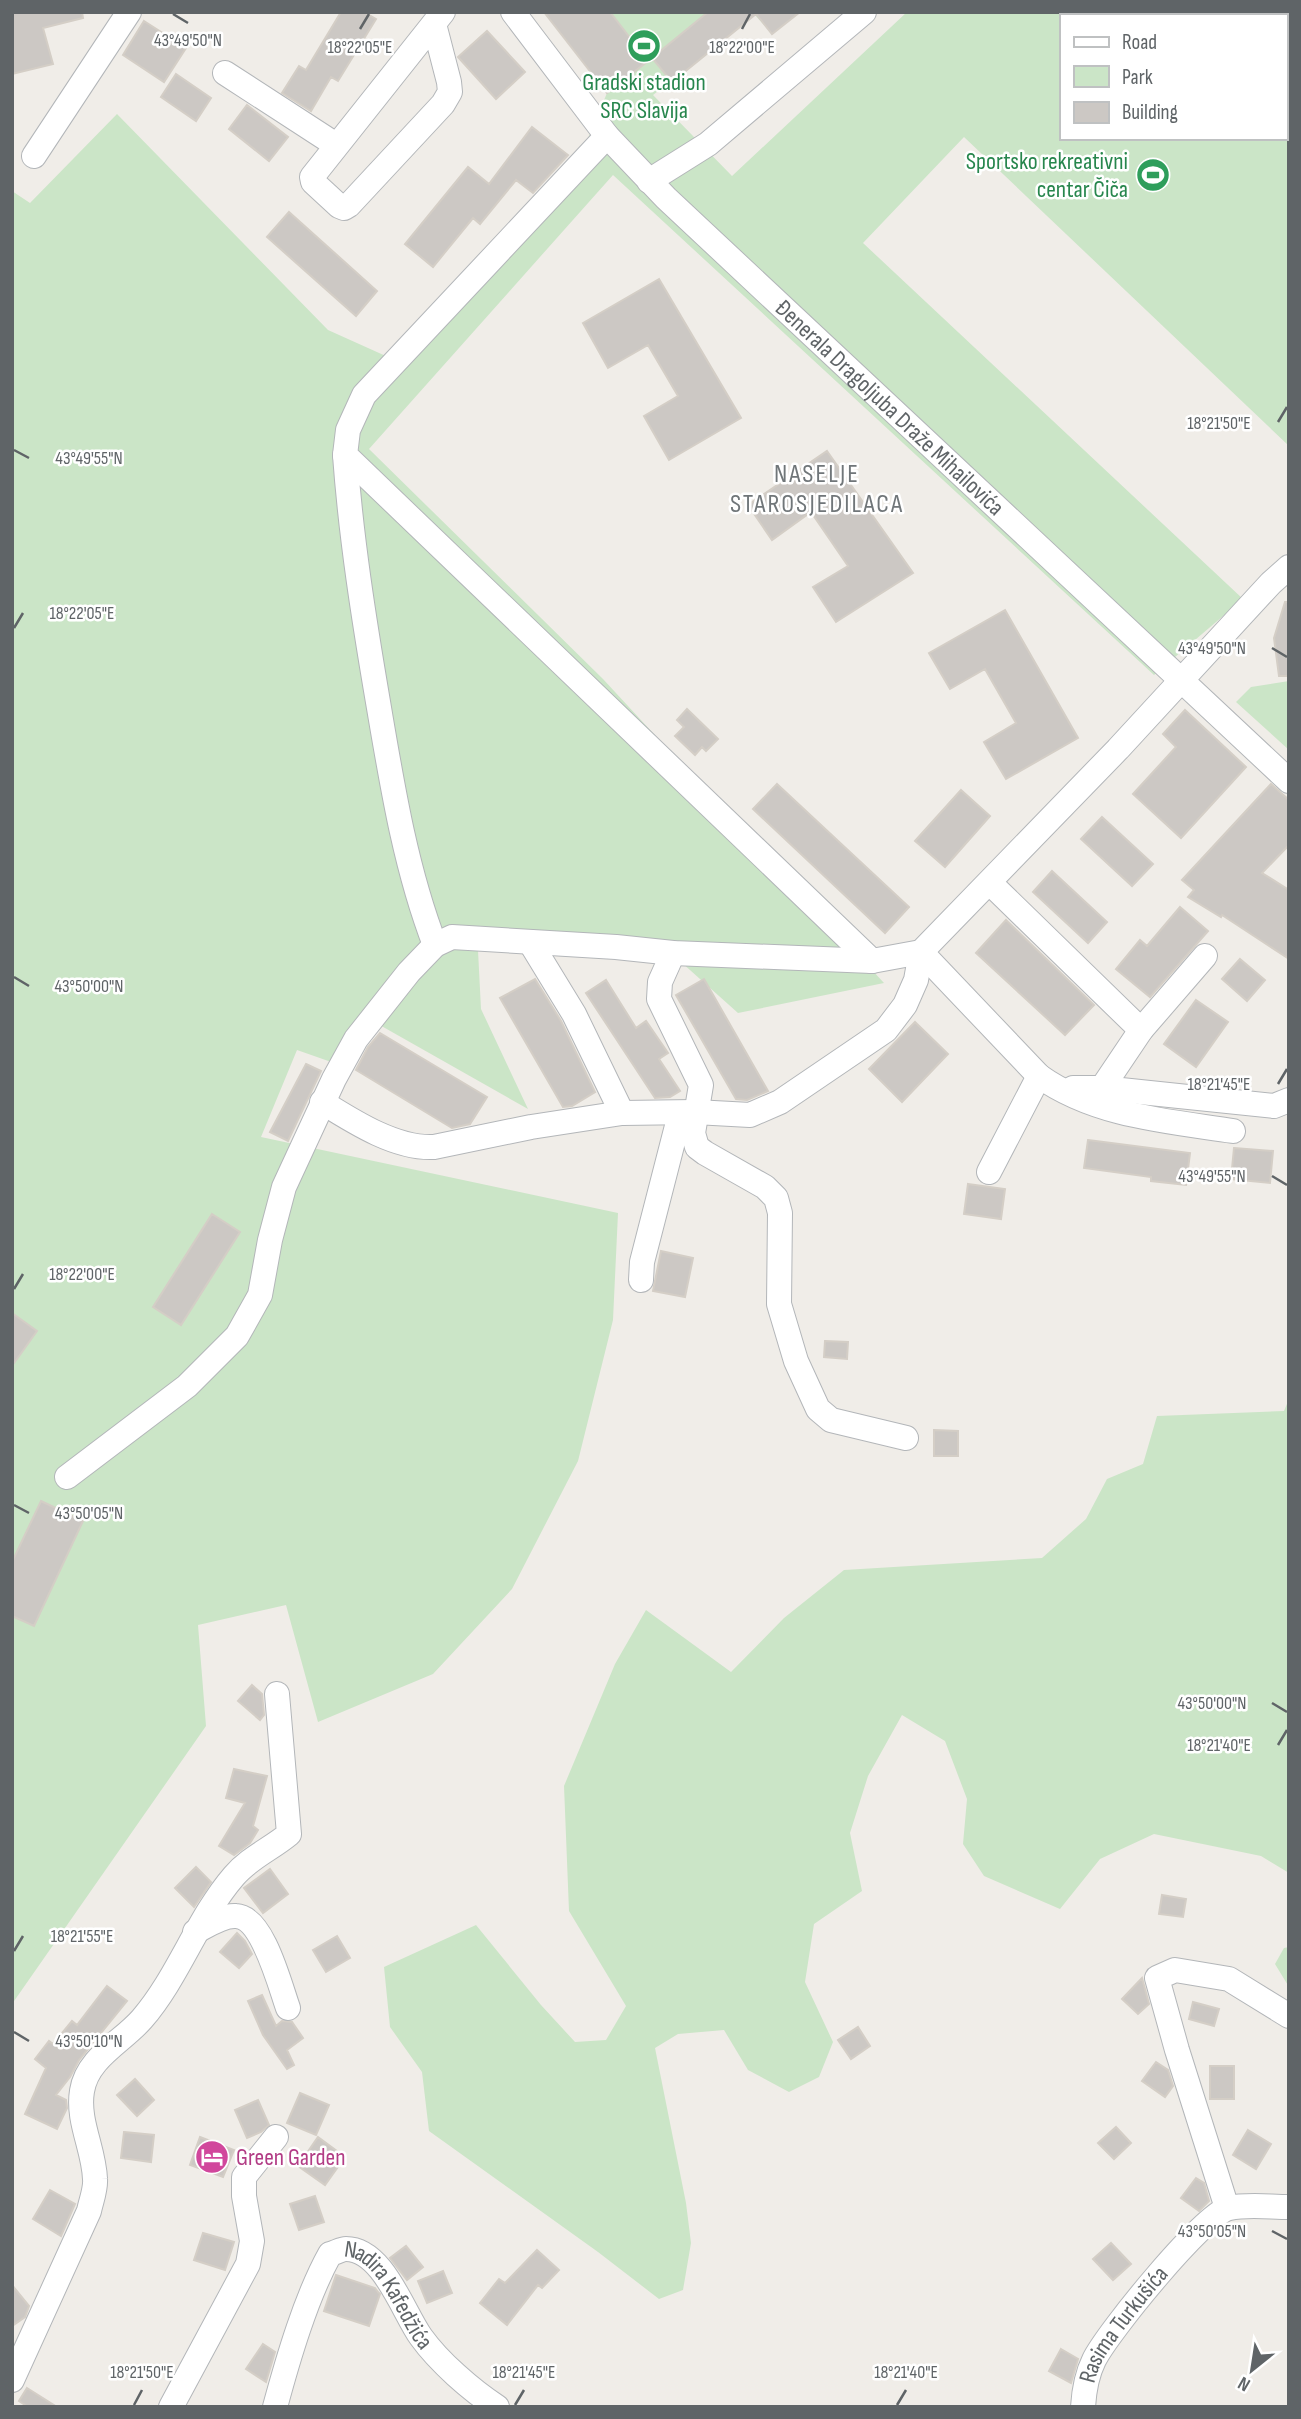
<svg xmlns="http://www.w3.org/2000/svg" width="1301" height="2419" font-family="'Sofia Sans Condensed',sans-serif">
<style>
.green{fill:#cbe5c7}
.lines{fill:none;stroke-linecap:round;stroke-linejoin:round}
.stream{stroke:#afe4f9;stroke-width:6}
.building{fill:#ccc8c4;stroke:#d4cec6;stroke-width:2}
.minor-casing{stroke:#b3b6b9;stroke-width:26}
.minor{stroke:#fff;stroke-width:24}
.ticks{fill:none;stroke:#5f6467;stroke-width:2.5}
.labels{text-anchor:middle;stroke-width:5;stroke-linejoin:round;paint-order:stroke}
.leisure-label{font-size:24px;fill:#27864d;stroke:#fff}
.street-label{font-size:24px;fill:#5f6467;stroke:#fff}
.hotel-label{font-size:24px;fill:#b23c85;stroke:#fff;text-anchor:start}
.neighbourhood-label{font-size:26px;letter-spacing:2px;fill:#707679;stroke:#fff}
.ticks-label{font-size:18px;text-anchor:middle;fill:#5f6467;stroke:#fff;stroke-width:5;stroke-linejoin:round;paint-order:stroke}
</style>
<rect width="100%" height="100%" fill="#f0ede8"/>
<path class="green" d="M544 12H800L772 34 755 15 653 95 732 176 907 12H1139L1142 16H1061V138H1285V42H1289V446L964 137 863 243 1243 599 1154 675 613 175 369 449 603 679 884 983 738 1013 662 945 477 931 481 1009 528 1109 362 1015 334 1063 297 1050 261 1137 618 1213 613 1320 578 1461 512 1589 433 1674 318 1722 286 1605 198 1625 206 1726 12 2004V191L30 203 117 114 328 330 388 357 584 148 607 93Z
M1289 681V750L1236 702 1251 687Z
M1289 1399V1873L1261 1856 1154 1834 1100 1859 1060 1909 984 1876 963 1844 967 1799 945 1741 902 1715 868 1776 850 1833 862 1891 814 1924 805 1982 833 2042 819 2077 789 2092 748 2070 724 2030 678 2034 655 2048 686 2203 691 2243 683 2290 659 2299 598 2252 429 2131 422 2072 390 2027 384 1967 476 1925 541 2005 575 2042 606 2040 626 2006 569 1911 564 1786 615 1664 646 1610 731 1672 784 1618 844 1570 1042 1558 1086 1519 1107 1479 1143 1464 1157 1416 1284 1411Z
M1289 1947V1987L1275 1964 1284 1948Z"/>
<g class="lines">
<path class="stream" d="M1163 12 1171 16
M1285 73 1289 75"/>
</g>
<path class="building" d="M12 12H82L83 18 43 28 53 64 12 74Z
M341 12H364L376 19 338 81 331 77 311 111 282 93 299 66 306 70Z
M544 12H610L648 61 607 93Z
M708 12H800L772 34 756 14 672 82 652 58Z
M144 21 186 48 164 82 123 55Z
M487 31 525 72 496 99 458 57Z
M176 74 211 98 196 121 161 97Z
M247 105 288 137 269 161 229 129Z
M532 127 568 155 533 193 516 180 480 224 473 218 433 267 405 244 468 167 489 184Z
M289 212 377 291 356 316 267 237Z
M659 279 741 418 669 460 644 416 678 396 648 345 608 368 583 323Z
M827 451 913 573 836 622 813 587 848 566 811 512 772 540 748 505Z
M1285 602H1289V676H1279L1274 638Z
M1005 610 1078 738 1006 779 984 742 1016 723 985 669 950 689 929 653Z
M687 709 718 739 706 751 702 747 695 755 675 736 684 727 677 720Z
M1185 710 1246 767 1181 838 1133 794 1176 747 1163 734Z
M777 784 909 907 885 933 753 809Z
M1271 784 1289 800V845L1262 873 1289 890V959L1222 915 1221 917 1188 897 1194 890 1182 880Z
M961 790 990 816 945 867 915 841Z
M1102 817 1153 864 1132 886 1081 839Z
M1052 871 1107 922 1088 943 1033 892Z
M1180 907 1208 931 1150 997 1116 969 1140 940 1147 946Z
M1006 920 1094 1005 1065 1035 976 953Z
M1240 959 1265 980 1247 1001 1222 979Z
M535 979 561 1021 595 1092 572 1106 563 1107 500 998Z
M704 979 768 1091 747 1100 736 1099 676 995Z
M606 980 636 1028 646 1021 668 1053 659 1059 680 1091 670 1097 655 1098 586 993Z
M1196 1000 1228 1022 1196 1067 1164 1044Z
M915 1022 948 1054 902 1102 869 1069Z
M380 1033 487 1097 470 1124 452 1128 356 1070 368 1047Z
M306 1064 321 1071 288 1141 270 1132Z
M1088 1140 1190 1153 1186 1185 1151 1181V1177L1084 1168Z
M1234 1148 1273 1151 1270 1183 1231 1179Z
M968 1184 1005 1189 1001 1219 964 1214Z
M212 1214 240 1232 181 1325 153 1307Z
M661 1251 693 1258 685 1297 653 1291Z
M12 1313 37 1331 12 1366Z
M825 1341 848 1342 847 1359 824 1357Z
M934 1430 958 1431V1456H934Z
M41 1501 83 1521 34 1626 12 1616V1562Z
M252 1685 262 1694 264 1715 260 1720 238 1701Z
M234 1769 267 1776 253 1826 258 1830 250 1843 234 1855 219 1846 245 1803 226 1798Z
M196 1867 211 1882 194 1907 175 1888Z
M270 1869 288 1894 263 1913 244 1888Z
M1162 1895 1186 1899 1183 1917 1159 1914Z
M237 1933 245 1941 252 1954 239 1968 220 1952Z
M337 1936 350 1958 326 1972 313 1950Z
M1142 1978 1149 2004 1138 2014 1122 1999Z
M107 1986 127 2001 79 2060 70 2077 56 2095 66 2100 67 2108 57 2129 25 2114 46 2068 35 2059 49 2041 53 2044 72 2021 77 2025Z
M262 1995 276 2026 282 2021 292 2022 303 2038 287 2050 294 2065 287 2069 263 2035 248 2001Z
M1193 2002 1219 2009 1214 2026 1189 2019Z
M858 2027 870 2046 851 2059 838 2040Z
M1156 2062 1168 2070 1173 2086 1165 2097 1142 2081Z
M1210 2066H1234V2099H1210Z
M135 2079 154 2100 137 2116 117 2095Z
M300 2093 329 2105 316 2135 287 2123Z
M258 2100 269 2125 261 2132 247 2138 235 2110Z
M1116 2127 1131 2143 1114 2159 1098 2143Z
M1248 2130 1271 2144 1256 2169 1233 2155Z
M124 2132 154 2135 151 2162 121 2158Z
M200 2137 234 2150 223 2177 190 2165Z
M318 2137 345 2157 325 2185 298 2166Z
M1196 2178 1204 2183 1209 2201 1199 2211 1181 2198Z
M50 2190 75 2204 61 2236 33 2219Z
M315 2196 324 2222 299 2230 290 2204Z
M203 2233 234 2242 225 2270 194 2260Z
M1111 2243 1131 2264 1113 2280 1093 2259Z
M406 2246 423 2267 407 2280 390 2258Z
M537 2250 559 2270 542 2288 538 2285 507 2325 480 2303 499 2279 505 2283Z
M443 2271 452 2293 427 2303 418 2281Z
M336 2275 375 2288 378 2292 380 2294 369 2326 324 2311Z
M12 2285 29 2306 25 2317 12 2326Z
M263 2344 275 2352 266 2382 246 2369Z
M1061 2349 1078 2359 1071 2383 1049 2371Z
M27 2388 57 2407H28L19 2401Z"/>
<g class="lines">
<g class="minor-casing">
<g id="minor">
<path id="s1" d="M513 12 607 136 666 198 1289 781"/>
<path d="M434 24 449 82 450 92 443 104 349 205 344 208 339 206 313 182 312 177 443 12"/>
<path d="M225 73 336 145"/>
<path d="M607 136 364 395 348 430 345 455 872 961"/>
<path d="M34 156 129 12"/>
<path d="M649 181 708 144 864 12"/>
<path d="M345 455C351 538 364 620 378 702 392 784 405 867 435 945"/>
<path d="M990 883 1141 1030"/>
<path d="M530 942 574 1014 622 1113"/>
<path d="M921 952 1039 1076C1095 1116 1167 1121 1233 1131"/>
<path d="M673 953 660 982 659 999 701 1085 693 1133 697 1147 705 1153 765 1187 776 1198 780 1213 779 1304 796 1361 818 1409 831 1420 906 1438"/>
<path d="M1073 1088H1102L1274 1106 1289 1100"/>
<path d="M1102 1088 1141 1030 1205 956"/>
<path d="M322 1102C354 1122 396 1149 434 1147L531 1127 622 1113 695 1112 750 1115 780 1102 886 1030 905 1005 916 980 921 952"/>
<path d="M989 1172 1039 1076"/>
<path d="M641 1280 642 1262 677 1126 695 1112"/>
<path d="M67 1477 187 1386 237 1336 260 1295 270 1240 284 1187 334 1079 356 1039 409 972 435 945 452 937 616 947 673 953 872 961 921 952 1118 749 1271 583 1289 567"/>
<path d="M195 1932C207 1926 222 1915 236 1916 263 1917 280 1986 288 2008"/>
<path d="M1227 2208 1177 2050 1157 1978 1175 1970 1229 1979 1289 2016"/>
<path d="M12 2380 89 2211C91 2201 96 2189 95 2179 94 2149 77 2121 82 2091 87 2058 122 2042 142 2019 179 1976 197 1919 234 1876 249 1858 271 1849 289 1834L277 1694"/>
<path d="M171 2407 248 2264 252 2241 244 2196V2177L276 2137"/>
<path id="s2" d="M275 2407C288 2359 306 2297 330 2254 335 2253 341 2249 346 2249 383 2249 403 2312 421 2337 439 2362 471 2390 497 2407"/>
<path id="s3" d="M1083 2407C1084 2391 1087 2374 1094 2360 1107 2333 1204 2214 1229 2208 1247 2204 1270 2207 1289 2207"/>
</g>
</g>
<use href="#minor" class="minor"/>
</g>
<path class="ticks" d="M173 14 188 23M360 29 369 14M742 29 750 14M1278 422 1287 407M14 450 29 458M14 628 23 613M1272 648 1287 657M14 977 29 986M1278 1084 1287 1069M1272 1176 1287 1185M14 1289 23 1274M14 1505 29 1513M1272 1703 1287 1712M1278 1745 1287 1730M14 1951 23 1936M14 2032 29 2041M1272 2231 1287 2239M134 2405 142 2390M515 2405 524 2390M897 2405 906 2390"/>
<defs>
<g id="stadium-disc" transform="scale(1.75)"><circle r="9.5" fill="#2e9e5b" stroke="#fff"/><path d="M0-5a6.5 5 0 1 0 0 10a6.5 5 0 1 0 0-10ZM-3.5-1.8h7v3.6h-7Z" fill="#fff"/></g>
<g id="hotel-disc" transform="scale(1.75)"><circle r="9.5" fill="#d1479c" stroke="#fff"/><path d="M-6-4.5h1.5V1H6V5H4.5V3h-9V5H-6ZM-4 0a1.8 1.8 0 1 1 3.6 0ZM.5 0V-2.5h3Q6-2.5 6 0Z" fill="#fff"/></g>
</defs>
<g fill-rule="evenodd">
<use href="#stadium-disc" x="644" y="46"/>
<use href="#stadium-disc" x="1153" y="175"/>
<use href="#hotel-disc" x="212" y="2157"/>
</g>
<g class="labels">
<g class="leisure-label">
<text x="644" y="90">Gradski stadion<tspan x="644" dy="28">SRC Slavija</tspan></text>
<text x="1128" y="169" text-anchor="end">Sportsko rekreativni<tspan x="1128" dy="28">centar Čiča</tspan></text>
</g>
<g class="street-label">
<text dy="8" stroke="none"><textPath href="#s1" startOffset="548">Đenerala Dragoljuba Draže Mihailovića</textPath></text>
<text dy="8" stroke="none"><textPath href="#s2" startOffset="245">Nadira Kafedžića</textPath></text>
<text dy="8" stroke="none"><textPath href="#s3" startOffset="94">Rasima Turkušića</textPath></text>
</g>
<g class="hotel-label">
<text x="236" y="2165">Green Garden</text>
</g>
<g class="neighbourhood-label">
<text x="817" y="482">NASELJE<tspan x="817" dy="30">STAROSJEDILACA</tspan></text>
</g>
</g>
<g class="ticks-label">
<text x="188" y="46">43°49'50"N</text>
<text x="360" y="53">18°22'05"E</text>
<text x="742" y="53">18°22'00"E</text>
<text x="1219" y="429">18°21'50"E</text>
<text x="89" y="464">43°49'55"N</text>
<text x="82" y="619">18°22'05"E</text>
<text x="1212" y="654">43°49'50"N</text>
<text x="89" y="992">43°50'00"N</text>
<text x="1219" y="1090">18°21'45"E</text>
<text x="1212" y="1182">43°49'55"N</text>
<text x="82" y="1280">18°22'00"E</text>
<text x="89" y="1519">43°50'05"N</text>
<text x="1212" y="1709">43°50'00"N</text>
<text x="1219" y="1751">18°21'40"E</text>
<text x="82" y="1942">18°21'55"E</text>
<text x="89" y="2047">43°50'10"N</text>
<text x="1212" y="2237">43°50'05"N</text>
<text x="142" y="2378">18°21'50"E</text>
<text x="524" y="2378">18°21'45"E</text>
<text x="906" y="2378">18°21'40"E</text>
</g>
<rect width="1301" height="2419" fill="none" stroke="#5f6467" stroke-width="28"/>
<rect x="1060" y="14" width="228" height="126" fill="#ffffff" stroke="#bfc1c2" stroke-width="2"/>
<rect x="1074" y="37" width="35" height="10" fill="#ffffff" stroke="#bfc1c2" stroke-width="2"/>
<text x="1122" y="49" font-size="21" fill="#5f6467">Road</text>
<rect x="1074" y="66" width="35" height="21" fill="#cbe5c7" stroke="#bfc1c2" stroke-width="2"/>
<text x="1122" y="84" font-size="21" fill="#5f6467">Park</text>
<rect x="1074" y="102" width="35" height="21" fill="#ccc8c4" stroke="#bfc1c2" stroke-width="2"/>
<text x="1122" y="119" font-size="21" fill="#5f6467">Building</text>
<g transform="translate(1252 2370) rotate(210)" stroke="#ffffff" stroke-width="5" paint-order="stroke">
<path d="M0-5L12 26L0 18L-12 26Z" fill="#5f6467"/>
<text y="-10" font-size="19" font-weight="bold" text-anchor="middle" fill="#5f6467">N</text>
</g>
</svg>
